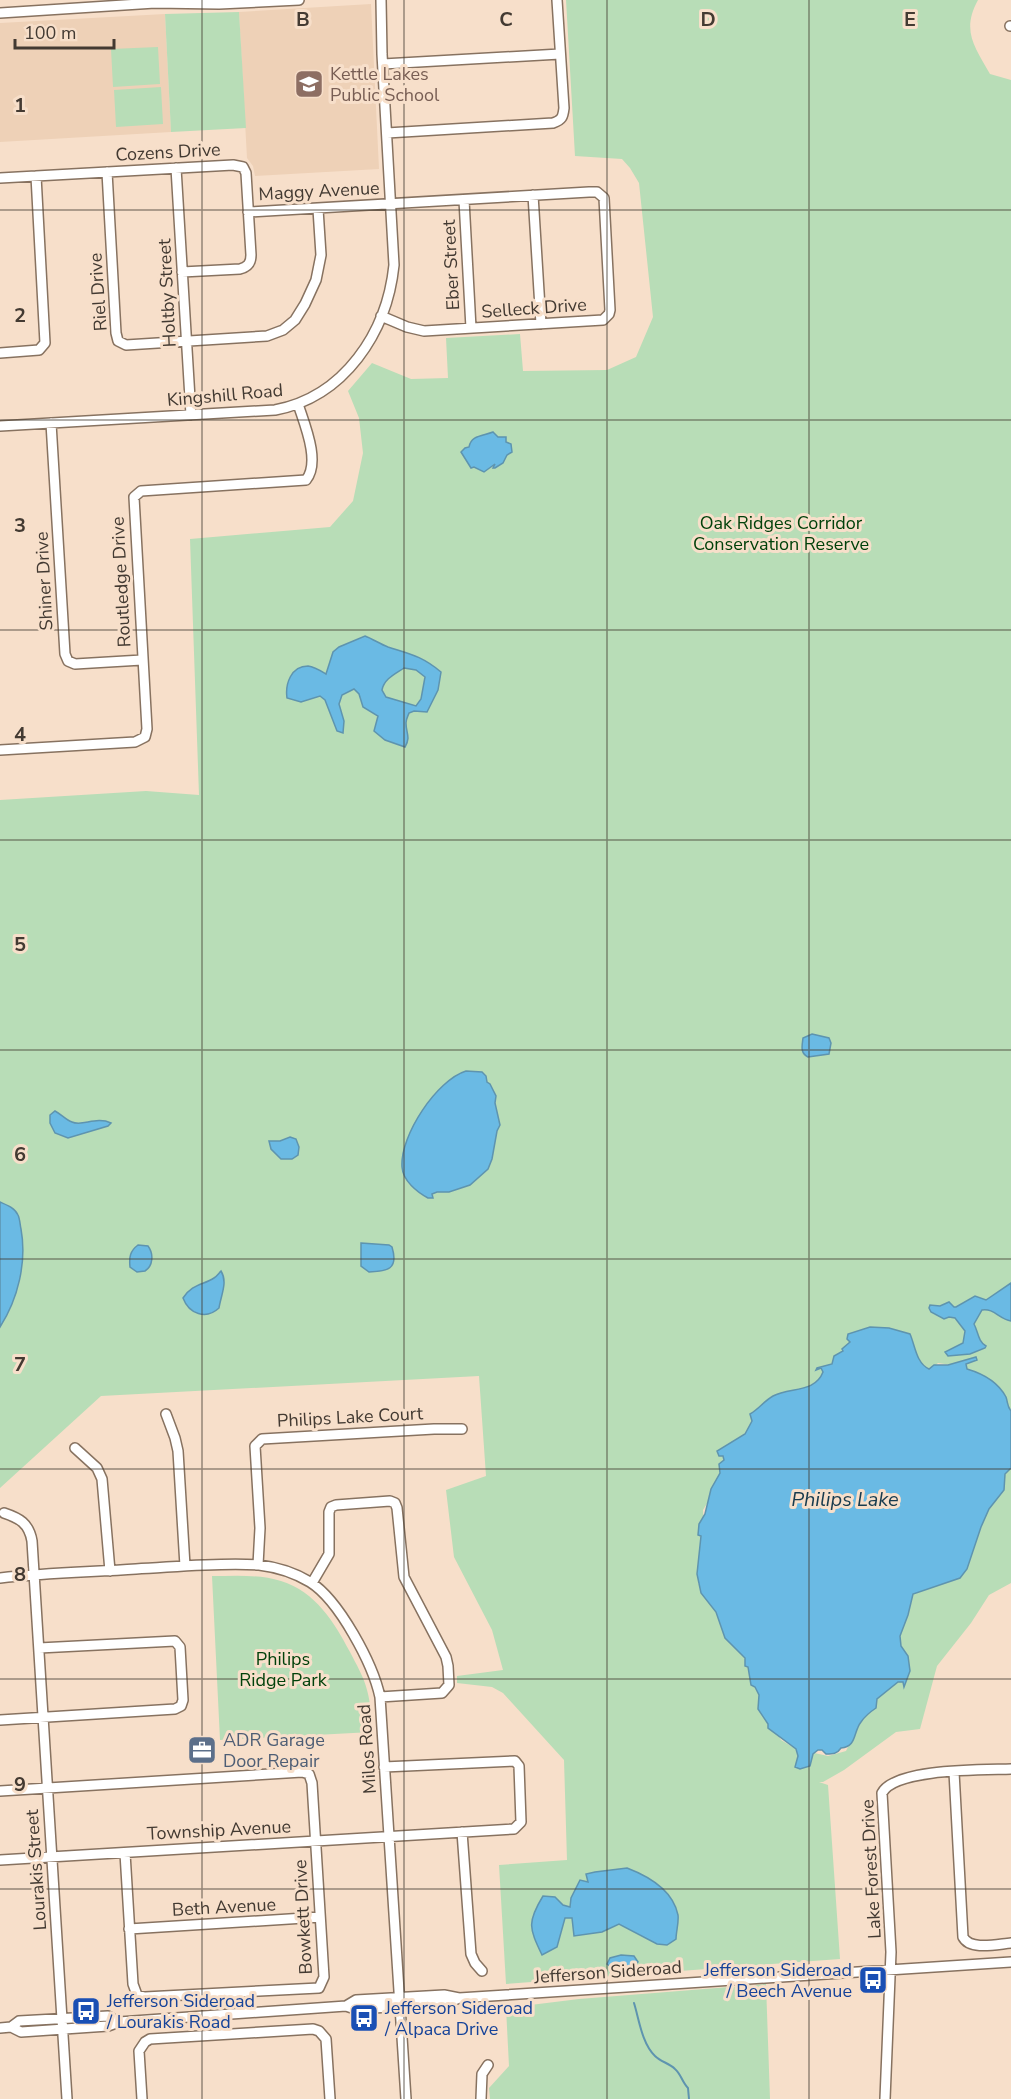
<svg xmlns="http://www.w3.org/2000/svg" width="1011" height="2099" font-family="'Nunito Sans',sans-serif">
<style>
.built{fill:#eed1b7}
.green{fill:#b8ddb7}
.water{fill:#6abae4;stroke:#5e94af;stroke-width:1.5;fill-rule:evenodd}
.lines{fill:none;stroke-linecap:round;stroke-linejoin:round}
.stream{stroke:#5e94af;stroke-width:2}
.minor-casing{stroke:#877260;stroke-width:12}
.minor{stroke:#fff;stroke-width:9}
.grid{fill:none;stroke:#433a32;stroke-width:1.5;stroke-opacity:0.55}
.labels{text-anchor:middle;stroke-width:6;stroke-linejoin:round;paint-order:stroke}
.education-label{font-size:18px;fill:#785e54;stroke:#f7dfca;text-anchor:start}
.street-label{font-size:18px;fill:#433a32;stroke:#f7dfca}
.park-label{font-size:18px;fill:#00410a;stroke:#f7dfca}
.service-label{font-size:18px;fill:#4e5e75;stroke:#f7dfca;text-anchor:start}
.transit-label{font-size:18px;fill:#164399;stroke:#f7dfca;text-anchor:start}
.water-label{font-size:20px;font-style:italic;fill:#183b4e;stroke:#f7dfca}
.grid-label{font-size:20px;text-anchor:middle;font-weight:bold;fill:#433a32;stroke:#f7dfca;stroke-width:6;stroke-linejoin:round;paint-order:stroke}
</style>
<rect width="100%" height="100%" fill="#f7dfca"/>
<path class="built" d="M371 4 379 169 255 176 253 166 247 158 239 12Z
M165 14 171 132 0 142V23Z"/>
<path class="green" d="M566 0H978C961 31 975 47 990 74L1011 80V1411C988 1383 976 1368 938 1363L928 1372 826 1378 730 1466 703 1510 705 1552 698 1583 712 1599 751 1670 763 1709 781 1740 796 1749 828 1756 846 1751 857 1729 863 1708 907 1598 1011 1458V1583L989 1595 971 1623 937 1666 920 1729 896 1732 844 1770 823 1782H819L828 1785 840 1959 506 1984 499 1865 567 1860 564 1760 503 1693 492 1687 457 1683V1676L503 1670 492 1630 454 1557 446 1490 486 1476 479 1376 101 1396 0 1488V800L146 791 199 795 190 539 330 527 353 501 363 453 359 418 348 391 372 363 411 379 448 378 446 338 520 334 523 371 607 370 636 357 653 317 639 183 630 168 622 159 575 156Z
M239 12 246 128 171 132 165 14Z
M158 47 160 84 113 87 111 49Z
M161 87 163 124 116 127 114 90Z
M212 1576C234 1576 259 1574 281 1581 316 1592 334 1622 350 1652 356 1664 364 1677 367 1690 371 1704 371 1718 372 1732L220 1740Z
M766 1984 770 2099H490L489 2088 509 2066 506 2008 579 1999Z"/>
<path class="water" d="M493 432 498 437H506V442L511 444 512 452 507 455 503 463 495 468H493L495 464 484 472 474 467 471 468 461 452 465 448 469 447C471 435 483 436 493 432Z
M365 636C373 639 380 644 388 647 410 654 422 656 441 672L438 690 427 712 414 711 409 713C408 716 406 719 406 723 406 733 411 737 405 747L385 740 374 731 378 716 363 707 359 694 354 689 342 695 339 704 344 721 343 733 337 731 325 700 320 696 301 702 287 698C285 684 291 666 308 666 315 667 321 671 326 674L333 652 339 647ZM404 668 416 670 425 677 421 699 416 706 386 697 382 690C384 679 395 674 404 668Z
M812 1034 829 1038 831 1043 829 1054 808 1057C800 1053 802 1046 803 1038Z
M466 1071 482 1072 486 1076 487 1082 490 1084 496 1096 495 1103 500 1125 497 1131 492 1159 488 1169 470 1185 449 1192H437L432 1194 433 1198H428C417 1192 403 1181 402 1167 400 1135 437 1080 466 1071Z
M55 1111C61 1114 66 1120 72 1122 82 1127 96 1116 111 1123L108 1126 68 1138 55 1133 50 1123V1115Z
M290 1137 296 1139 299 1147 298 1155 292 1159H281L271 1149 269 1141H280Z
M0 1202C7 1205 15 1208 18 1215 20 1219 20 1225 21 1229 27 1262 18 1299 0 1327Z
M361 1243 389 1245 392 1247C399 1270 387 1271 369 1272L361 1266Z
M138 1245 148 1246C154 1254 153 1266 145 1271L137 1272 130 1267C129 1257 130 1251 138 1245Z
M221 1271C228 1282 221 1295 219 1308 206 1320 189 1314 183 1298 192 1284 203 1285 214 1278 217 1276 219 1273 221 1271Z
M1011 1283V1321C999 1319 994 1308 982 1310L974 1324C978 1331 978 1342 986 1346L985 1348 970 1354 948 1356 945 1352 963 1343 965 1331 955 1318 949 1317 944 1319 931 1312 929 1308 930 1305 940 1306 949 1302 954 1307H956L975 1296 986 1300Z
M870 1327 889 1328 910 1334C915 1345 916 1363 929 1369L934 1365H948L976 1357 977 1360 966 1364 967 1369C984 1374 998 1382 1006 1397 1008 1403 1007 1406 1011 1411V1468L1005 1474 1004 1490 989 1509 981 1527 967 1569 960 1578 913 1594 908 1615 900 1636 901 1646 908 1656 910 1671 904 1687 903 1682H898L877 1699 876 1708C870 1712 865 1716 861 1722 853 1732 857 1747 841 1748 837 1754 833 1754 826 1754L822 1750H818L813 1754 810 1766 800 1769 795 1767 798 1756 796 1749 768 1728V1724L758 1709 759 1695 755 1687 751 1685 748 1667 745 1666V1658L725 1638 716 1612 701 1593 697 1574 701 1536 698 1535 699 1524 705 1514 711 1489 720 1473 719 1464 724 1460 723 1456H719L717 1451 745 1434 752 1421 750 1414C759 1409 764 1401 773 1396 790 1387 815 1393 823 1372L821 1368 816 1370 817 1368 832 1364 834 1356 843 1351 842 1349 850 1342 847 1339 848 1334Z
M627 1868C648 1876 673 1890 678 1915 679 1922 676 1932 676 1939L667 1945 657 1944 619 1924 602 1932 574 1936 572 1918H565L557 1947 542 1955C529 1928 527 1922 543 1896L555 1897 563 1905 570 1907 571 1898 580 1880 588 1882 586 1874 595 1872Z
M621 1955 634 1956 638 1962 628 1972 619 1973 607 1964 610 1958Z"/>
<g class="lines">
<path class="stream" d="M634 2003C639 2019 642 2044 655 2056 661 2062 669 2063 675 2069 681 2074 682 2082 688 2088L689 2099"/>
<g class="minor-casing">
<path id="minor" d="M0 13 155 3 219 4 299 0
M1010 26H1011
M383 64 560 54
M387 133 553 123C562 120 563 117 564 108L557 0
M176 168 191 415
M107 172 116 333 118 341 126 345 267 336 283 330 295 320 305 304 316 280 321 255 318 209
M0 178 233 165 243 167 246 173 251 255C251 263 248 267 240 269L182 272
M533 195 541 324
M464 200 471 328
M248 212 589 192H597L604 198 610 310 609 314 603 320 424 331 407 327 381 316
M0 353 39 350 45 343 36 176
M51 423 65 654 68 661 75 664 142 660
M0 426 275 410C344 397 387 333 394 265L382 54 381 0
M0 750 135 742 145 737 147 729 134 497 141 491 306 480C321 462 304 423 298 404
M166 1414 175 1438 178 1451 185 1566
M75 1448 97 1468 102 1479 110 1571
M4 1513C19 1518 29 1523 32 1541L67 2099
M258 1565 260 1528 255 1446 262 1439 434 1429H462
M0 1578C45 1573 91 1572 136 1569 175 1567 221 1562 259 1565 276 1567 295 1573 310 1582 339 1600 373 1664 380 1697L406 2099
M312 1583 329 1554V1512L331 1507 336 1505 390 1501 395 1503 397 1508 404 1577 446 1657 448 1666 449 1685 442 1693 380 1697
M0 1720 175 1709 181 1706 183 1700 180 1647 175 1641 39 1648
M954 1772 963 1937C970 1951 998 1944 1011 1943
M0 1791 302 1772 309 1774 312 1783 324 1977 319 1988 145 1997 137 1995 133 1984 125 1853
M462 1832 471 1954 475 1963 482 1971
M0 1860 514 1829 521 1822 519 1766 515 1761 384 1767
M129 1929 320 1917
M346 2006 356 2000 444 1995 459 1998 1011 1962
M11 2027 19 2021 108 2016 119 2022
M0 2028 11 2027 21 2032 108 2026 119 2022 346 2006 355 2009 445 2004 459 1998
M142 2099 139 2051 145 2042 150 2039 313 2029 319 2031 326 2039 330 2099
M481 2099 482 2074 488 2065
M885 2099 891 1952 882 1793C895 1768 984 1770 1011 1769"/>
</g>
<use href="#minor" class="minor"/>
</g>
<path class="grid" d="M202 0V2099M404 0V2099M607 0V2099M809 0V2099M0 210H1011M0 420H1011M0 630H1011M0 840H1011M0 1050H1011M0 1259H1011M0 1469H1011M0 1679H1011M0 1889H1011"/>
<defs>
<g id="school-square" transform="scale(1.5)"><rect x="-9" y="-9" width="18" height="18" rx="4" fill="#8d6e63" stroke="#f7dfca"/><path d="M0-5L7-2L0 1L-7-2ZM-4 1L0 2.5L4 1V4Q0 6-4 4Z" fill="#fff"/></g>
<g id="office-square" transform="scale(1.5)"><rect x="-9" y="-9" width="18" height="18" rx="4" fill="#5c6f8a" stroke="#f7dfca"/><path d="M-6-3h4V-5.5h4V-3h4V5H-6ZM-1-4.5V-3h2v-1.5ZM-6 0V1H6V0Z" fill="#fff"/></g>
<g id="bus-square" transform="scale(1.5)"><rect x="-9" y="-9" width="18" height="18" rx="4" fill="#1a4fb4" stroke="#f7dfca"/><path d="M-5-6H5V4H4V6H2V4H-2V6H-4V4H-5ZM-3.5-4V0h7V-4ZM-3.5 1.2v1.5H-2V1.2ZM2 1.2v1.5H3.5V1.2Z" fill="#fff"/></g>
</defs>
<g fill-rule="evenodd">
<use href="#school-square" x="309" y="84"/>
<use href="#office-square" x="202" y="1750"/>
<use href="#bus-square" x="873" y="1980"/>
<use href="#bus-square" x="86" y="2011"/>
<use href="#bus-square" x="364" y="2018"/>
</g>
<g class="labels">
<g class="education-label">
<text x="330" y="80">Kettle Lakes<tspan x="330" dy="21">Public School</tspan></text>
</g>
<g class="street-label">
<text transform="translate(168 152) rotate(-3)" y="6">Cozens Drive</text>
<text transform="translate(319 191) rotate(-3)" y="6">Maggy Avenue</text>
<text transform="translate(451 265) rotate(-93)" y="6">Eber Street</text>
<text transform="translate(98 292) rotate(-94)" y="6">Riel Drive</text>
<text transform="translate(167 293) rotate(-93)" y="6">Holtby Street</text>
<text transform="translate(534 308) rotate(-4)" y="6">Selleck Drive</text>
<text transform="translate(225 395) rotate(-5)" y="6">Kingshill Road</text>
<text transform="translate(44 581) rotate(-93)" y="6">Shiner Drive</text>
<text transform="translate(121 582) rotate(-93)" y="6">Routledge Drive</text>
<text transform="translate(350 1417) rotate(-3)" y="6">Philips Lake Court</text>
<text transform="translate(367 1749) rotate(-94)" y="6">Milos Road</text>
<text transform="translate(219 1830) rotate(-3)" y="6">Township Avenue</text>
<text transform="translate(871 1869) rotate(-93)" y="6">Lake Forest Drive</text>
<text transform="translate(36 1870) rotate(-94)" y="6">Lourakis Street</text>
<text transform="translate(224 1907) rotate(-3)" y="6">Beth Avenue</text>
<text transform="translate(303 1917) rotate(-93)" y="6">Bowkett Drive</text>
<text transform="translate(608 1972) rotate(-4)" y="6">Jefferson Sideroad</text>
</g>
<g class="park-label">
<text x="781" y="529">Oak Ridges Corridor<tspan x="781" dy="21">Conservation Reserve</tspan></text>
<text x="283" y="1665">Philips<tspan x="283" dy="21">Ridge Park</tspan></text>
</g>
<g class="service-label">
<text x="223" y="1746">ADR Garage<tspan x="223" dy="21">Door Repair</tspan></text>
</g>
<g class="transit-label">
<text x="852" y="1976" text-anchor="end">Jefferson Sideroad<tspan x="852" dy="21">/ Beech Avenue</tspan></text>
<text x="107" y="2007">Jefferson Sideroad<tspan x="107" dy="21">/ Lourakis Road</tspan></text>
<text x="385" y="2014">Jefferson Sideroad<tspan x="385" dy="21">/ Alpaca Drive</tspan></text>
</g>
<g class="water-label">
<text x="845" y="1506">Philips Lake</text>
</g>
</g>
<g class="grid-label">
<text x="303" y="26">B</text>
<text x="506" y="26">C</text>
<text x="708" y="26">D</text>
<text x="910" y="26">E</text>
<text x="20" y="112">1</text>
<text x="20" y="322">2</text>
<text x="20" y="532">3</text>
<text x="20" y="741">4</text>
<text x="20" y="951">5</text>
<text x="20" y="1161">6</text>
<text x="20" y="1371">7</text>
<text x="20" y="1581">8</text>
<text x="20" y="1791">9</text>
</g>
<path d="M15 39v9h99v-9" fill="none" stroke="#433a32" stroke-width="3"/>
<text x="24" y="39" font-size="18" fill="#433a32" stroke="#f7dfca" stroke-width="4.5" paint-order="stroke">100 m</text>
</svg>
